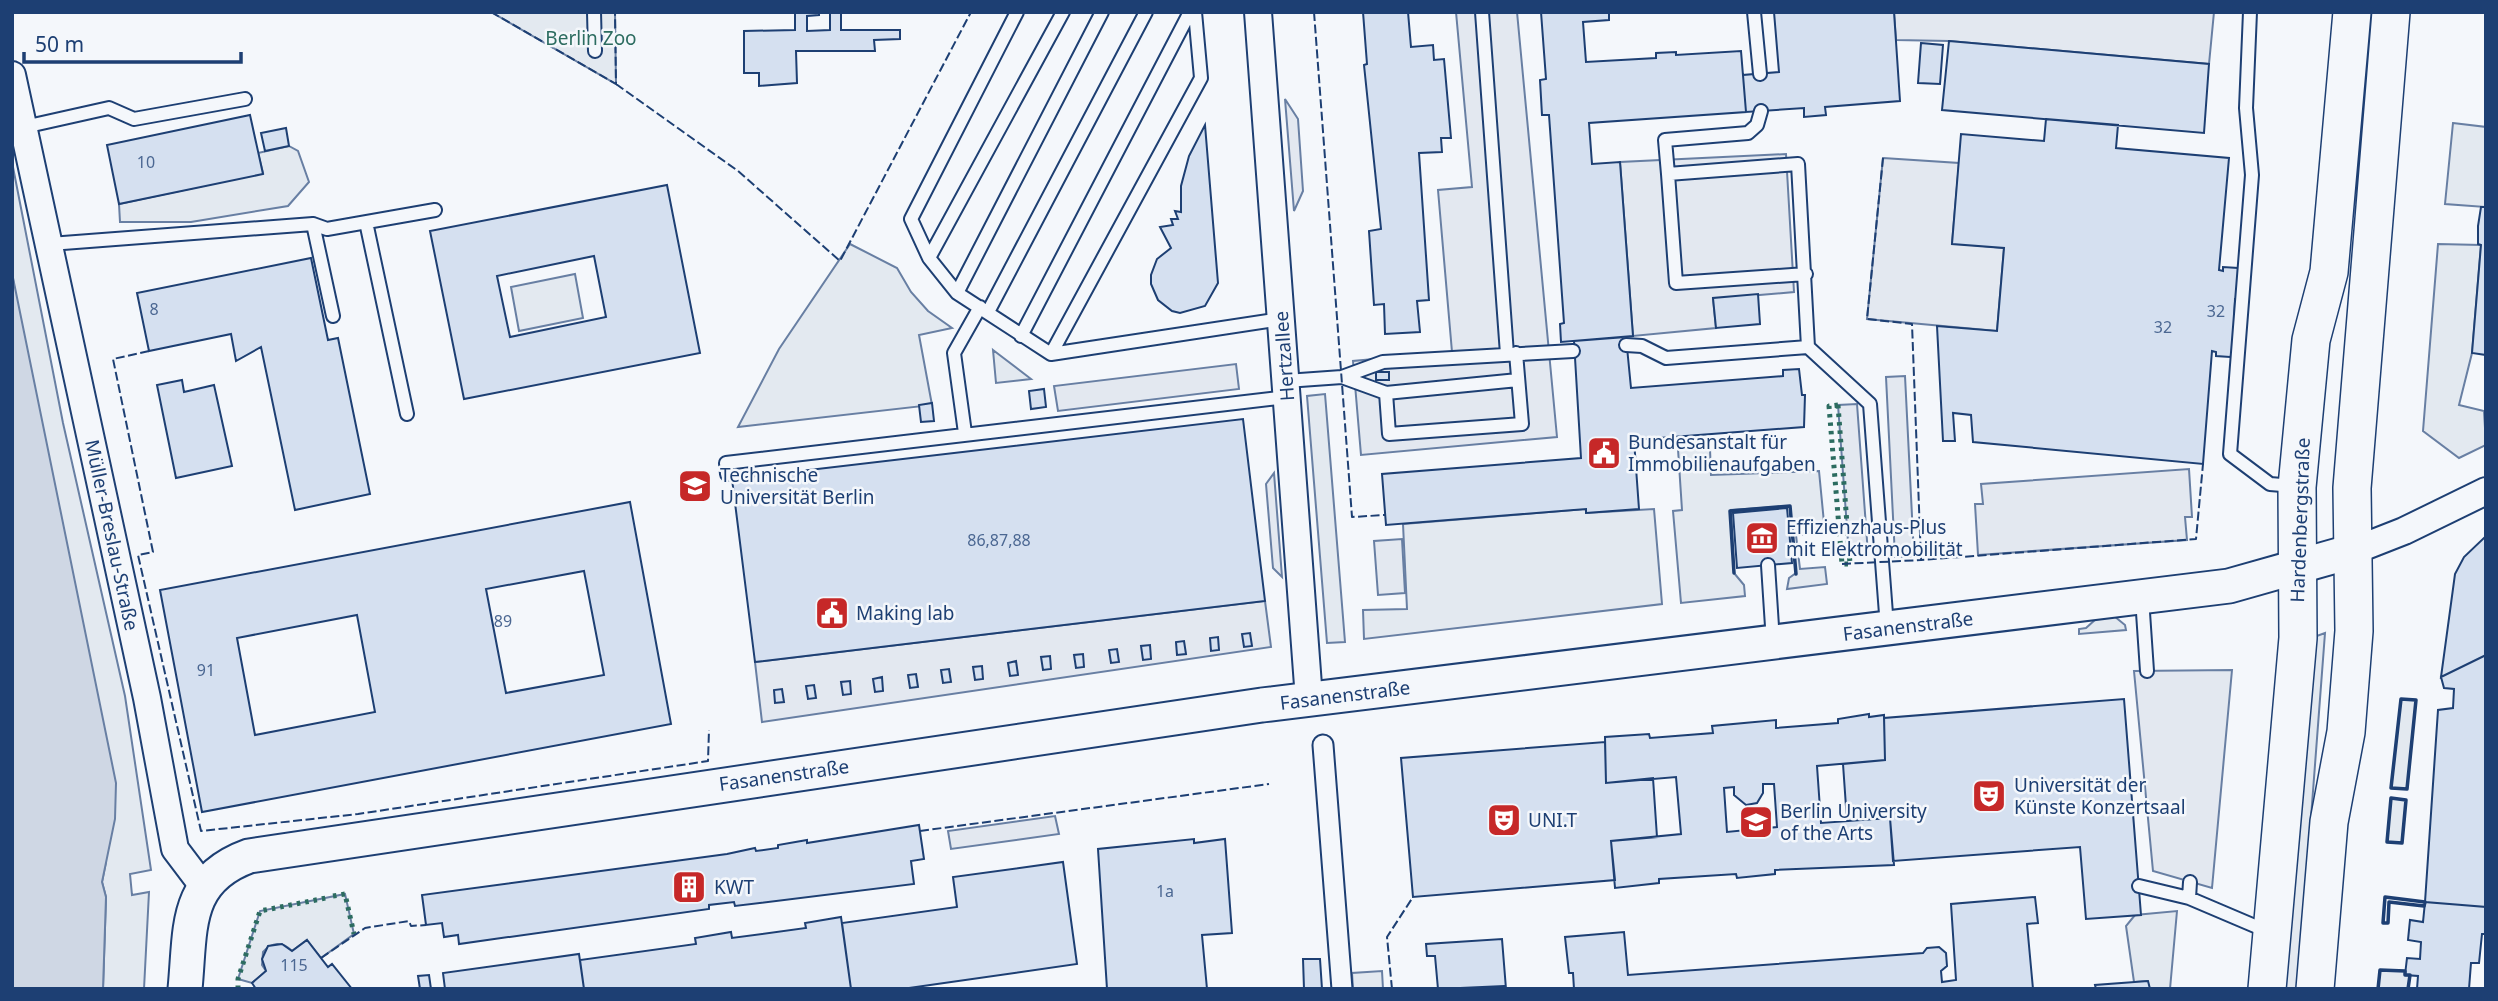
<svg xmlns="http://www.w3.org/2000/svg" width="2498" height="1001" font-family="'Noto Sans',sans-serif">
<style>
.green{fill:#e3e9f0;stroke:#687fa3;stroke-width:2}
.parking{fill:#e3e8f0;stroke:#687fa3;stroke-width:2}
.water{fill:#cfd7e4;stroke:#687fa3;stroke-width:2}
.building{fill:#d5e0f0;stroke:#1d3f73;stroke-width:2;fill-rule:evenodd}
.lines{fill:none;stroke-linecap:round;stroke-linejoin:round}
.service-casing{stroke:#1d3f73;stroke-width:16}
.pedestrian-casing{stroke:#1d3f73;stroke-width:23}
.minor-casing{stroke:#1d3f73;stroke-width:30}
.tertiary-casing{stroke:#1d3f73;stroke-width:37}
.secondary-casing{stroke:#1d3f73;stroke-width:40}
.service{stroke:#f4f7fb;stroke-width:12}
.pedestrian{stroke:#f4f7fb;stroke-width:19}
.minor{stroke:#f4f7fb;stroke-width:26}
.tertiary{stroke:#f4f7fb;stroke-width:33}
.secondary{stroke:#f4f7fb;stroke-width:37}
.hedge{stroke:#2c6c60;stroke-width:5;stroke-dasharray:3.5 5;stroke-linecap:butt}
.fence{stroke:#1d3f73;stroke-width:2;stroke-dasharray:9 3.5;stroke-linecap:butt}
.wall{stroke:#1d3f73;stroke-width:3.5}
.labels{text-anchor:middle;stroke-width:5;stroke-linejoin:round;paint-order:stroke}
.number-label{font-size:16px;fill:#4b6792}
.park-label{font-size:19px;fill:#2c6c60;stroke:#f4f7fb}
.street-label{font-size:19px;fill:#1d3f73;stroke:#f4f7fb}
.poi-label{font-size:19px;fill:#1d3f73;stroke:#f4f7fb;text-anchor:start}
</style>
<rect width="100%" height="100%" fill="#f4f7fb"/>
<path class="green" d="M491 12H615L616 84Z
M2453 123 2486 127 2485 207 2445 204Z
M289 146 298 151 309 182 288 206 191 222H120L119 204 263 173 258 153Z
M12 162 63 423 125 696 151 870 130 874 132 895 149 892 144 989H103L106 897 102 882 106 862 12 273Z
M850 244 897 268 911 292 928 311 952 328 919 335 932 405 738 427 779 349Z
M2438 244 2481 245 2472 353 2459 405 2484 411 2486 445 2459 458 2423 431Z
M575 274 583 318 519 331 511 287Z
M993 350 1031 379 996 383Z
M1325 394 1345 642 1327 643 1307 396Z
M1678 449H1710L1711 475 1819 471 1825 533 1796 535 1800 569 1825 567 1827 584 1787 589 1789 578 1796 573 1790 506 1731 510 1734 573 1744 585 1745 596 1681 603 1673 511 1682 510Z
M1586 509 1587 513 1654 509 1662 604 1364 639 1363 610 1407 609 1403 524Z
M2114 616 2125 625 2126 630 2079 634V629L2086 628 2096 619Z
M2325 633 2298 989H2284L2314 637Z
M2401 699 2416 700 2407 789 2391 788Z
M2391 798 2406 800 2402 843 2387 842Z
M345 894 354 934 321 958 307 940 292 951C282 941 272 942 263 952L262 965 266 971 252 983 238 979 260 911Z
M2177 911 2170 989H2150L2147 981 2134 982 2126 926 2135 915Z
M2380 970 2405 971 2410 975 2408 989H2378Z
M1382 971 1383 989H1353L1352 973Z"/>
<path class="parking" d="M1456 12H1517L1557 437 1361 455 1353 361 1452 352 1438 190 1472 187Z
M1894 12H2214L2209 64 1949 41 1896 40Z
M1285 99 1298 119 1303 191 1294 211Z
M1786 154 1794 292 1713 299 1716 328 1633 336 1620 162Z
M1883 158 1959 163 1952 243 2004 248 1997 331 1867 319Z
M1236 364 1239 389 1058 411 1054 386Z
M1905 376 1914 556 1895 557 1886 377Z
M1857 404 1868 554 1849 555 1838 405Z
M2189 469 2192 517H2185L2187 540 1978 555 1975 504H1983L1981 484Z
M1274 473 1282 577 1273 568 1266 484Z
M1402 539 1405 593 1378 595 1374 541Z
M1265 601 1271 647 762 722 755 662Z
M2232 670 2212 888 2153 871 2134 671Z
M1055 816 1059 834 951 849 948 831Z"/>
<path class="water" d="M12 273 116 783 115 819 102 882 106 897 103 989H12Z"/>
<path class="building" d="M795 12H819V15L807 16V31L830 30V12H841V30H900V39L874 40 875 51H796L797 83 759 86V73H744V31L795 30Z
M1363 12H1408L1411 47 1433 45 1434 60 1444 59 1451 138H1441L1442 152 1419 153 1429 300 1417 301 1420 332 1385 334 1384 304 1374 305 1369 231 1381 229 1364 65 1367 64Z
M1541 12H1609V20L1583 22 1586 62 1656 58V53L1676 52V55L1741 51 1746 112 1589 123 1592 164 1620 162 1633 336 1561 342 1560 324 1564 323 1549 115H1542L1540 80 1546 79Z
M1774 12H1894L1900 101 1825 107 1826 115 1804 117V108L1746 112 1743 75 1779 72Z
M1949 41 2209 64 2204 133 1942 110Z
M1921 43 1943 45 1940 84 1918 83Z
M250 115 263 174 119 204 107 145Z
M2046 119 2118 125 2116 148 2229 158 2219 270 2223 271V267L2238 268V299H2235L2233 353 2230 357 2216 356V352L2212 351 2203 464 1973 442 1971 415 1953 413 1955 441H1943L1937 326 1997 331 2004 248 1952 244 1961 134 2044 141Z
M1205 125 1218 283 1205 306 1180 313 1172 311 1158 300 1151 284V275L1157 259 1171 248 1160 227 1173 225 1171 219H1178L1175 211 1181 212V186L1189 156Z
M286 128 289 146 265 151 261 133Z
M667 185 700 353 464 399 430 231ZM594 256 606 317 510 337 497 276Z
M2486 199V355L2472 353 2481 245 2478 244V226L2481 207H2485Z
M311 258 328 340 338 338 370 494 295 510 261 347 236 361 231 334 149 351 137 293Z
M1758 294 1760 324 1716 328 1713 298Z
M1626 337 1631 388 1783 376V370L1799 369 1802 395H1805L1804 427 1634 440 1639 509 1586 513V509L1386 525 1382 474 1581 458 1574 341Z
M1376 372H1389V380H1376Z
M182 380 184 392 214 385 232 466 176 478 157 385Z
M1044 389 1046 407 1031 409 1029 391Z
M932 403 934 421 921 422 919 405Z
M1243 419 1265 601 755 662 732 479Z
M630 502 671 724 202 812 160 590ZM584 571 604 675 506 693 486 589ZM357 615 375 712 255 735 237 638Z
M1787 508 1792 563 1737 568 1733 513Z
M2486 536V655L2441 677 2455 574 2464 557Z
M1250 633 1252 646 1244 647 1242 634Z
M1218 637 1219 650 1211 651 1210 638Z
M1184 641 1186 654 1177 655 1176 642Z
M1150 645 1151 659 1143 660 1141 646Z
M1117 649 1119 662 1111 663 1109 650Z
M1083 654 1084 667 1076 668 1074 655Z
M2486 655V907L2425 902 2438 710 2453 708 2454 689 2444 688 2441 677Z
M1050 656 1051 669 1043 670 1041 657Z
M1016 661 1018 675 1010 676 1008 663Z
M982 666 983 679 975 680 973 667Z
M949 669 951 682 943 683 941 670Z
M916 674 918 687 910 688 908 675Z
M882 677 883 691 875 692 873 679Z
M850 681 851 694 843 695 841 682Z
M814 685 816 698 808 699 806 686Z
M782 689 784 702 775 703 774 690Z
M2124 699 2141 915 2086 919 2080 847 1893 861 1890 818 1847 821 1843 764 1885 760 1884 718Z
M1869 714V717L1884 715 1885 760 1817 766 1821 823 1890 818 1894 865 1775 870V874L1737 878 1736 874 1659 879V883L1615 888 1611 841 1681 834 1676 777 1606 783 1605 737 1649 734 1650 738 1713 733 1712 726 1776 720V728L1838 723V719ZM1763 784H1774L1777 827 1727 832 1724 788 1734 787V795L1746 805 1757 803 1763 793Z
M1605 742 1606 783 1653 778 1657 837 1611 841 1615 880 1413 897 1401 758Z
M919 825 924 859 911 861 914 884 735 906 734 902 709 905V909L459 944 458 935 444 937 442 923 426 925 422 895 727 854 755 848 756 851 778 848V845L807 840V843Z
M1194 839V843L1225 839 1232 933 1202 935 1207 989H1107L1098 849Z
M1063 862 1077 964 902 989H851L842 923 957 907 953 877Z
M2035 897 2038 923 2027 924 2033 989H1574L1573 973H1569L1565 937 1624 932 1628 975 1923 953 1927 948 1939 947 1946 953 1947 966 1941 971 1942 982 1956 980 1951 904Z
M2425 902 2486 907V934H2482L2479 963H2471L2469 989H2417L2418 976 2405 975 2407 958 2420 959 2421 942 2408 940 2410 920 2423 922Z
M841 917 851 989H584L580 960 696 944 695 938 731 932 732 938 806 928 805 923Z
M1502 939 1506 989 1504 986 1438 989 1435 956H1427L1426 944Z
M307 940 328 967 332 964 352 989H256L252 983 266 971 262 959 268 946 282 944 292 951Z
M579 954 584 989H445L443 973Z
M1303 959H1320L1322 989H1304Z
M429 975 431 989H420L418 976Z
M2148 981 2150 989H2096L2095 985Z"/>
<g class="lines">
<g class="service-casing">
<path id="service" d="M594 12 595 51
M1017 12 911 219 929 258 957 293 1051 354 1281 319
M1482 12 1507 354
M1754 12 1760 74
M2250 12 2246 108 2252 175 2230 454 2270 484 2295 486
M24 127 109 108 134 119 245 99
M1668 174 1665 140 1748 133 1757 125 1761 111
M366 222 407 414
M313 224 333 316
M50 244 313 224 327 229 435 210
M929 258 1063 12
M1806 274 1676 283 1668 174 1798 164 1808 347
M957 293 1102 12
M988 312 1146 12
M1021 336 1190 12
M1626 345 1642 346 1666 358 1808 347 1870 404 1887 627
M1051 354 1201 78 1195 12
M1342 377 1386 393 1389 434 1522 424 1516 353
M1286 381 1342 377 1383 362 1573 351
M1386 393 1518 380
M965 433 954 353 980 307
M727 474 726 463 1287 397
M1768 565 1773 642
M2142 598 2147 671
M2139 886 2189 898 2269 932
M2189 898 2190 882"/>
</g>
<g class="pedestrian-casing">
<path id="pedestrian" d="M1323 745 1342 989"/>
</g>
<g class="minor-casing">
<path id="minor" d="M1258 12 1309 699
M12 75 147 698 175 849 203 886
M2353 551 2404 531 2486 491"/>
</g>
<g class="tertiary-casing">
<path id="tertiary" d="M185 989C191 929 183 880 249 856L1262 705 2229 586 2353 551"/>
</g>
<g class="secondary-casing">
<path id="secondary" d="M2267 989 2298 638 2297 487 2311 340 2329 272 2352 12
M2315 989 2329 822 2346 732 2354 631 2352 488 2391 12"/>
</g>
<use href="#service" class="service"/>
<use href="#pedestrian" class="pedestrian"/>
<use href="#minor" class="minor"/>
<use href="#tertiary" class="tertiary"/>
<use href="#secondary" class="secondary"/>
<path class="hedge" d="M1838 405 1850 564H1842L1829 406Z
M333 896 345 894 354 934
M238 989V979L260 911 326 898"/>
<path class="fence" d="M491 12 616 84 615 12
M1314 12 1352 517 1385 515
M616 84 738 171 840 261 971 12
M1883 158 1867 319 1912 324 1921 560 2196 539 2203 464
M149 351 113 359 153 552 138 555 201 831 358 814 708 761 709 730
M1842 564 1921 560
M920 831 1269 784
M321 958 365 928 409 921 411 926 426 925
M1392 989 1387 937 1413 897"/>
<path class="wall" d="M1734 573 1730 511 1790 506 1796 574
M2401 699 2416 700 2407 789 2391 788Z
M2391 798 2406 800 2402 843 2387 842Z
M2385 897 2425 902 2424 906 2389 902 2388 923H2383Z
M2378 989 2380 970 2405 971V975H2410L2408 989"/>
</g>
<defs>
<g id="civic-square" transform="scale(1.75)"><rect x="-9" y="-9" width="18" height="18" rx="4" fill="#c62828" stroke="#f4f7fb"/><path d="M-.6-6.5H3V-4.5H.6V-3L4-1V1h2V6H-6V1h2V-1L-.6-3ZM-1.2 2.5V6h2.4V2.5Z" fill="#fff"/></g>
<g id="university-square" transform="scale(1.75)"><rect x="-9" y="-9" width="18" height="18" rx="4" fill="#c62828" stroke="#f4f7fb"/><path d="M0-5L7-2L0 1L-7-2ZM-4 1L0 2.5L4 1V4Q0 6-4 4Z" fill="#fff"/></g>
<g id="museum-square" transform="scale(1.75)"><rect x="-9" y="-9" width="18" height="18" rx="4" fill="#c62828" stroke="#f4f7fb"/><path d="M0-6L6-3V-2H-6V-3ZM-5-1h2V3h-2ZM-1-1h2V3h-2ZM3-1h2V3H3ZM-6 4H6V6H-6Z" fill="#fff"/></g>
<g id="theatre-square" transform="scale(1.75)"><rect x="-9" y="-9" width="18" height="18" rx="4" fill="#c62828" stroke="#f4f7fb"/><path d="M-5-5.5Q0-4 5-5.5V0Q5 5 0 6Q-5 5-5 0ZM-3.3-2.5H-1v1.5H-3.3ZM1-2.5H3.3v1.5H1ZM-2.8 1Q0 5.5 2.8 1Z" fill="#fff"/></g>
<g id="building-square" transform="scale(1.75)"><rect x="-9" y="-9" width="18" height="18" rx="4" fill="#c62828" stroke="#f4f7fb"/><path d="M-4-6H4V6H1V3H-1V6H-4ZM-2.5-4.3h1.7v1.8h-1.7ZM.8-4.3h1.7v1.8H.8ZM-2.5-1h1.7V.8h-1.7ZM.8-1h1.7V.8H.8Z" fill="#fff"/></g>
</defs>
<g fill-rule="evenodd">
<use href="#civic-square" x="1604" y="453"/>
<use href="#university-square" x="695" y="486"/>
<use href="#museum-square" x="1762" y="538"/>
<use href="#civic-square" x="832" y="613"/>
<use href="#theatre-square" x="1989" y="796"/>
<use href="#theatre-square" x="1504" y="820"/>
<use href="#university-square" x="1756" y="822"/>
<use href="#building-square" x="689" y="887"/>
</g>
<g class="labels">
<g class="number-label">
<text x="146" y="168">10</text>
<text x="154" y="315">8</text>
<text x="2216" y="317">32</text>
<text x="2163" y="333">32</text>
<text x="999" y="546">86,87,88</text>
<text x="503" y="627">89</text>
<text x="206" y="676">91</text>
<text x="1165" y="897">1a</text>
<text x="294" y="971">115</text>
</g>
<g class="park-label">
<text x="591" y="45">Berlin Zoo</text>
</g>
<g class="street-label">
<text transform="translate(1284 356) rotate(-94)" y="7">Hertzallee</text>
<text transform="translate(2300 520) rotate(-88)" y="7">Hardenbergstraße</text>
<text transform="translate(112 535) rotate(78)" y="7">Müller-Breslau-Straße</text>
<text transform="translate(1908 626) rotate(-7)" y="7">Fasanenstraße</text>
<text transform="translate(1345 695) rotate(-7)" y="7">Fasanenstraße</text>
<text transform="translate(784 775) rotate(-8)" y="7">Fasanenstraße</text>
</g>
<g class="poi-label">
<text x="1628" y="449">Bundesanstalt für<tspan x="1628" dy="22">Immobilienaufgaben</tspan></text>
<text x="720" y="482">Technische<tspan x="720" dy="22">Universität Berlin</tspan></text>
<text x="1786" y="534">Effizienzhaus-Plus<tspan x="1786" dy="22">mit Elektromobilität</tspan></text>
<text x="856" y="620">Making lab</text>
<text x="2014" y="792">Universität der<tspan x="2014" dy="22">Künste Konzertsaal</tspan></text>
<text x="1780" y="818">Berlin University<tspan x="1780" dy="22">of the Arts</tspan></text>
<text x="1528" y="827">UNI.T</text>
<text x="714" y="894">KWT</text>
</g>
</g>
<rect width="2498" height="1001" fill="none" stroke="#1d3f73" stroke-width="28"/>
<path d="M24 52v10h217v-10" fill="none" stroke="#1d3f73" stroke-width="3.5"/>
<text x="35" y="52" font-size="21" fill="#1d3f73" stroke="#f4f7fb" stroke-width="5" paint-order="stroke">50 m</text>
</svg>
